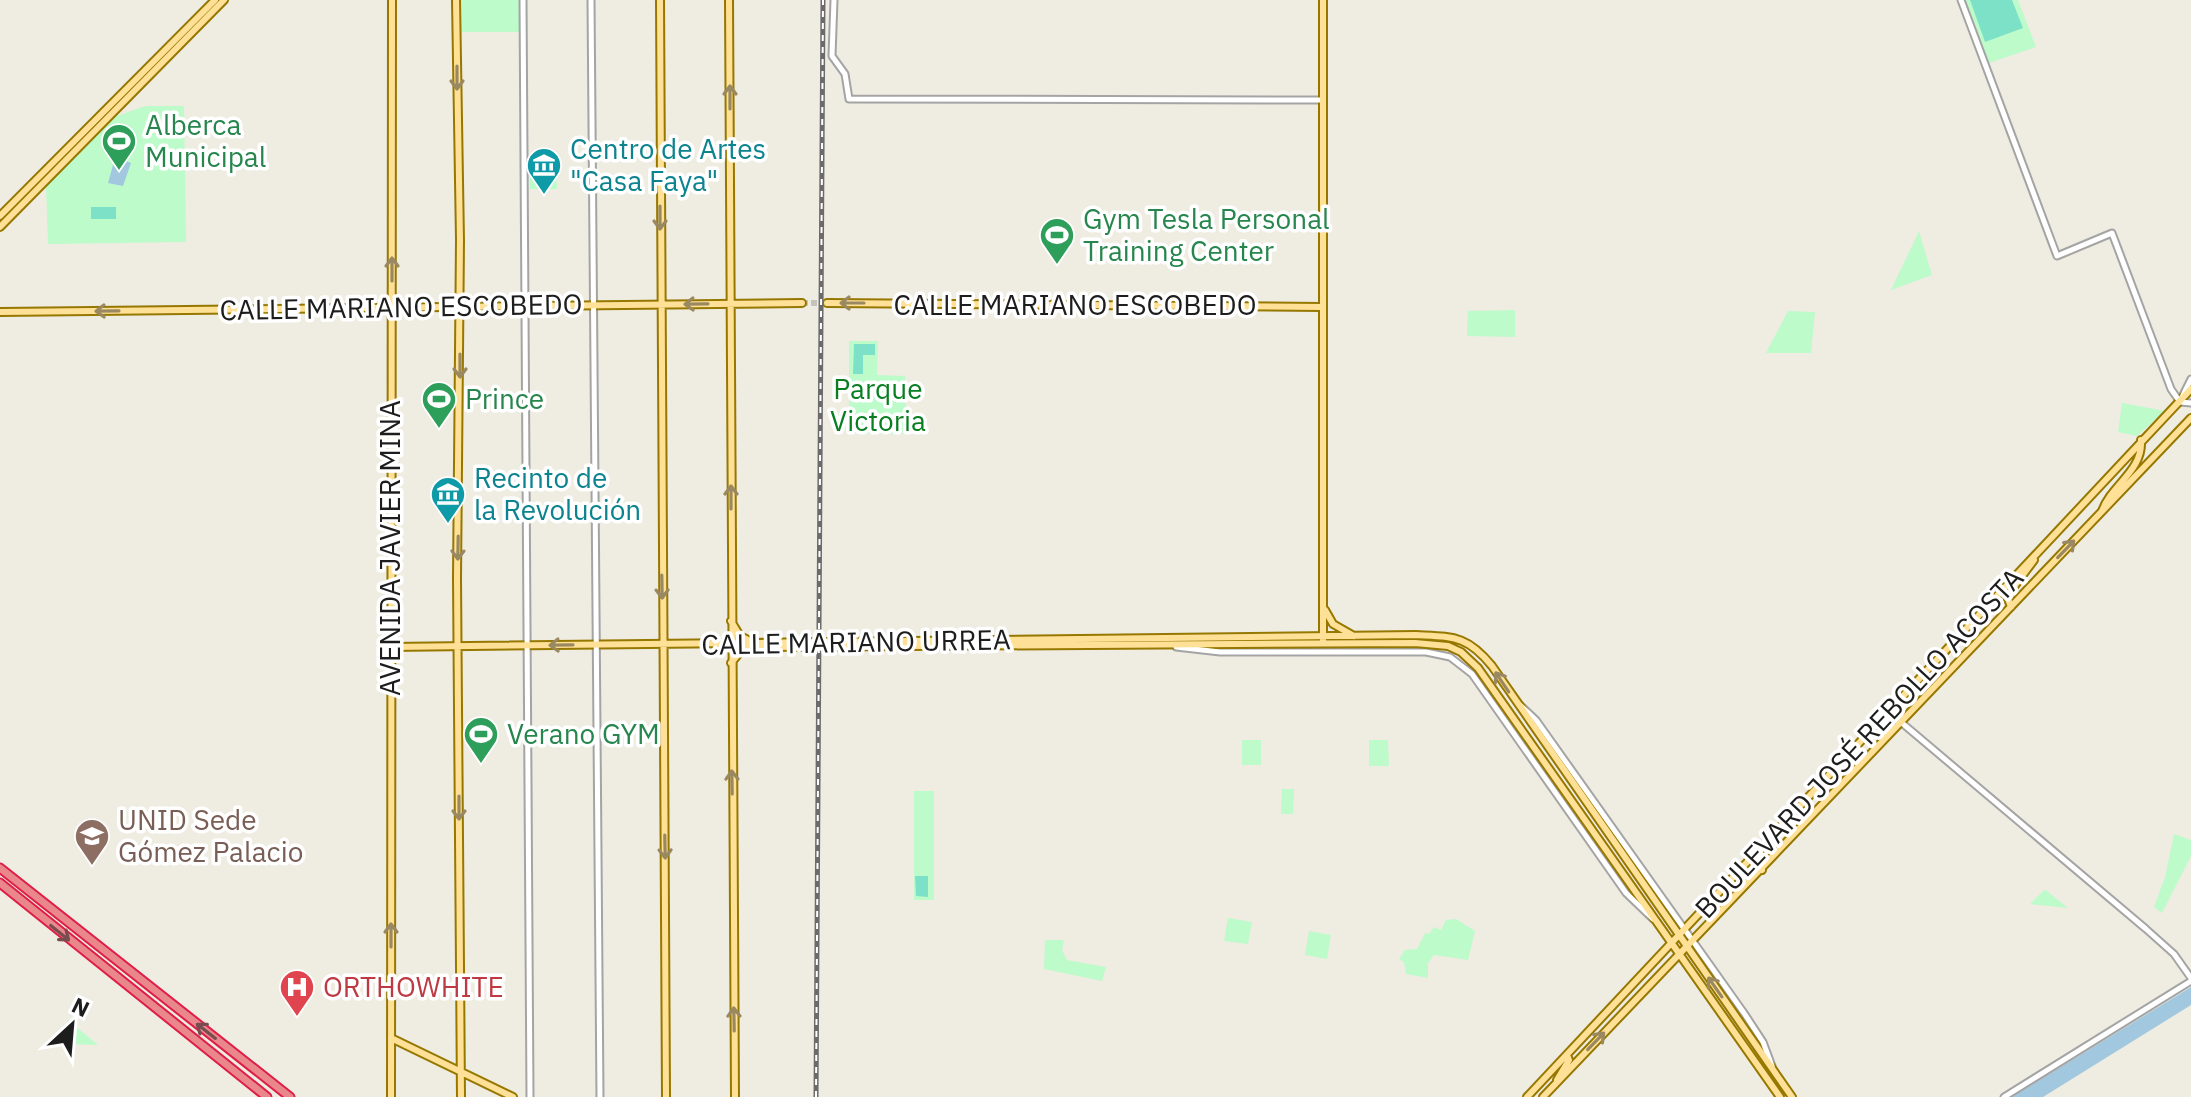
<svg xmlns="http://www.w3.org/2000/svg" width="2191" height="1097" font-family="'IBM Plex Sans',sans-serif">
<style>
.park{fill:#bdfbca}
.pitch{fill:#7de1c8}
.water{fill:#a1c8de}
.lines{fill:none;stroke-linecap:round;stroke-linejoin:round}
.major-tunnel{stroke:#c5c3bb;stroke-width:6;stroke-dasharray:6 3;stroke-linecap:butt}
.minor-casing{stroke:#a4a4a4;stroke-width:9}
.major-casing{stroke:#967800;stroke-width:10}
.highway-casing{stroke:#de1e46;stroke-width:11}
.minor{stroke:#fff;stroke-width:5}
.major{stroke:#ffe097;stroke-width:6}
.highway{stroke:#e9878c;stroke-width:7}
.rail-casing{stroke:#6b6b6b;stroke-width:5}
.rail{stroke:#fff;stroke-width:2;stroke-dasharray:6;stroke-linecap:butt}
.oneway{stroke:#998860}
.oneway2{stroke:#794d4f}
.labels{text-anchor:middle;stroke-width:7;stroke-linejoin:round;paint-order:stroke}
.leisure-label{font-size:28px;fill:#27864d;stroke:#fff;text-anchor:start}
.culture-label{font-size:28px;fill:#0d838f;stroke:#fff;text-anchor:start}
.street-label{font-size:28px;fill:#1d1d1d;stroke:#fff}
.park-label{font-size:28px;fill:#087e21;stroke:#fff}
.education-label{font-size:28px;fill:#785e54;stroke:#fff;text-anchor:start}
.health-label{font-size:28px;fill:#be3a42;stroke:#fff;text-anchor:start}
</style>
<rect width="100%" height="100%" fill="#efece2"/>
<path class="park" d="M460 0H520V32H460Z
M1964 0H2018L2036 47 1989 63Z
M145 106H184L186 242 48 244 46 185 114 117Z
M530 173H556L557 189H530Z
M1919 231 1932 275 1891 290Z
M1515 310V337L1467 336 1468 311Z
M1788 311 1815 312 1811 353H1766Z
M849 341H878L877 375 905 376 907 434 849 433Z
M2122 403 2165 411 2137 436 2118 432Z
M1242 740H1261V765H1242Z
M1369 740H1388L1389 766H1369Z
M1282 789H1294L1293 814H1281Z
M914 791H934V900H914Z
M2174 834 2191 840V856L2162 913 2154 907 2165 877Z
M2044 890 2047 891 2068 908 2030 904Z
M1228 918 1252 922 1248 944 1224 941Z
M1456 919 1475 931 1468 960 1434 955 1428 963V978L1406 974 1404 962 1399 959 1405 950 1417 949 1425 933 1429 934 1434 927 1441 930 1446 920Z
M1309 931 1331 935 1327 959 1305 955Z
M1045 940H1064L1062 950 1067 960 1106 967 1102 981 1044 969Z
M68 1020 98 1045 65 1044Z"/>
<path class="pitch" d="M1970 0H2012L2023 28 1985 42Z
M91 207H116V219H91Z
M854 344H875V355H863V374H853Z
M915 876H928V897L916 896Z"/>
<path class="water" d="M124 160 131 163 123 186 108 183 113 165Z
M2191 987V1005L2043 1097H2012Z"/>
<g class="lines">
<path class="major-tunnel" d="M802 303H827"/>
<g class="minor-casing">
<path id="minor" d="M523 0 530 1097
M591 0 600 1097
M834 0 832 56 845 74 849 99 1323 100
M1961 0 2057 256 2112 233 2171 389 2180 402 2191 403
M2180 401 2191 379
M1176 647 1220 652H1426L1450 657 1472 674 1626 893 1653 919
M1520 705 1536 720 1744 1013 1763 1042 1772 1066
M1902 723 2146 929 2174 954 2191 978
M2004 1097 2191 981"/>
</g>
<g class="major-casing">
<path id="major" d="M456 0 460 240 457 578 461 1097
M660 0 666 1097
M729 0 735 1097
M1323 0V642
M0 216 215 0
M0 227 224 0
M827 303 1322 307
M0 312 802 303
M2102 511C2112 484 2143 471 2141 440
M2011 607 2007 596 2034 560
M1325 610 1333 624 1354 636
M731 621 740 636 750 641
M390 647 1416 635C1453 637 1467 635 1492 666L1792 1097
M731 663 744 647 1415 643 1448 646 1461 652 1478 668 1780 1097
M1760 852 1756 861 1762 870
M391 1038 513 1097
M1557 1080 1569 1060 1567 1055
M391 1097 392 0
M1527 1097 2191 389
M1543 1097 2191 418"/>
</g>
<g class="highway-casing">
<path id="highway" d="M0 868 290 1097
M0 883 267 1097"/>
</g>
<use href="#minor" class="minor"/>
<use href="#major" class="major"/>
<use href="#highway" class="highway"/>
<g class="rail-casing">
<path id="rail" d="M816 1097 823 0"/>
</g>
<use href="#rail" class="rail"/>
</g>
<defs><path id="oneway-shaft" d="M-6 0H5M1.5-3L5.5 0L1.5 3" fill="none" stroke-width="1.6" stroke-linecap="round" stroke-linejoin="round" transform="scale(2)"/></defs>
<g class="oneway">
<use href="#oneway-shaft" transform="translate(457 78) rotate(90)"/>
<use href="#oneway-shaft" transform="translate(730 97) rotate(-90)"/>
<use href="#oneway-shaft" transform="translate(660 218) rotate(90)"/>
<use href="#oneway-shaft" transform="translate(392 269) rotate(-90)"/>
<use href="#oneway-shaft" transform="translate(852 303) rotate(-180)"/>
<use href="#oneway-shaft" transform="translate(696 304) rotate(179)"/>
<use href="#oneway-shaft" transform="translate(107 311) rotate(179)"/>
<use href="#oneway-shaft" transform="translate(460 366) rotate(90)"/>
<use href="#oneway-shaft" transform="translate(731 497) rotate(-90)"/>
<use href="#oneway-shaft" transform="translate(458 548) rotate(91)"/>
<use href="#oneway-shaft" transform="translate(2066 549) rotate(-46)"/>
<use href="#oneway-shaft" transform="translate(662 587) rotate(89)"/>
<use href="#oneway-shaft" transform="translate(561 645) rotate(179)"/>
<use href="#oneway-shaft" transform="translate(1502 682) rotate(-124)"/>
<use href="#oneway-shaft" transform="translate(732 782) rotate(-91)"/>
<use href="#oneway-shaft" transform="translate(459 808) rotate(90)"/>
<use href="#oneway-shaft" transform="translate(665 847) rotate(89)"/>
<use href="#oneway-shaft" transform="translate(391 935) rotate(-90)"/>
<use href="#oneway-shaft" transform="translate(1715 987) rotate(-125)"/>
<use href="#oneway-shaft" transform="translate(734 1019) rotate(-91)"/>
<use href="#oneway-shaft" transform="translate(1596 1041) rotate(-46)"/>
</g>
<g class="oneway2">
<use href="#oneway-shaft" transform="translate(60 933) rotate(39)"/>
<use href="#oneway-shaft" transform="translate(206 1031) rotate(-142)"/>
</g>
<defs>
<g id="stadium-pin" transform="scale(1.8)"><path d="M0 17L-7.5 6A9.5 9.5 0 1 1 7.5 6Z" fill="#2e9e5b" stroke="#fff"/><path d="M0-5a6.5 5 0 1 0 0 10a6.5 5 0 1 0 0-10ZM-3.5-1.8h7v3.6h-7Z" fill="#fff"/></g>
<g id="museum-pin" transform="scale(1.8)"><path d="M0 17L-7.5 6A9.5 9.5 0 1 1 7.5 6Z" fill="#0f9aa8" stroke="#fff"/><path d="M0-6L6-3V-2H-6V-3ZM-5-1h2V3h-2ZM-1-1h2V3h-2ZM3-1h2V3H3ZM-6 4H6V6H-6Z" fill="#fff"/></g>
<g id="university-pin" transform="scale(1.8)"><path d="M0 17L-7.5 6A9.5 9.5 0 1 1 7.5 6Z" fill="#8d6e63" stroke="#fff"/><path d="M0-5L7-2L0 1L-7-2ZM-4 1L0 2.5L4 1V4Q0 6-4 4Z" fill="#fff"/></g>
<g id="hospital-pin" transform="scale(1.8)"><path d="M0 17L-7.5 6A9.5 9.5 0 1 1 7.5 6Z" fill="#e0444e" stroke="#fff"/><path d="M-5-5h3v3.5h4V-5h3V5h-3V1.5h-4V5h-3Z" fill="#fff"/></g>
</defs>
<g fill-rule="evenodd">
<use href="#stadium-pin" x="119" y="141"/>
<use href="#museum-pin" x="544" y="165"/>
<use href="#stadium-pin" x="1057" y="235"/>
<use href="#stadium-pin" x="439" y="399"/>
<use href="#museum-pin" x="448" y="494"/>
<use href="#stadium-pin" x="481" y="734"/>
<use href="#university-pin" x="92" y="836"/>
<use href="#hospital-pin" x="297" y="987"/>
</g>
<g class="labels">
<g class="leisure-label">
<text x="145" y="135">Alberca<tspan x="145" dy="32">Municipal</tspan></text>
<text x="1083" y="229">Gym Tesla Personal<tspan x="1083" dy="32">Training Center</tspan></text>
<text x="465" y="409">Prince</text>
<text x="507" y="744">Verano GYM</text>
</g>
<g class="culture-label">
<text x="570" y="159">Centro de Artes<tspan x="570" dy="32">"Casa Faya"</tspan></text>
<text x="474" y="488">Recinto de<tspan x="474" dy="32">la Revolución</tspan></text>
</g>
<g class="street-label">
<text x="1075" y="315">CALLE MARIANO ESCOBEDO</text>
<text transform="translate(401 307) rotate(-1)" y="10">CALLE MARIANO ESCOBEDO</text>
<text transform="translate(390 548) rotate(-90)" y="10">AVENIDA JAVIER MINA</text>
<text transform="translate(856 642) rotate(-1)" y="10">CALLE MARIANO URREA</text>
<text transform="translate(1859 743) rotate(-47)" y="10">BOULEVARD JOSÉ REBOLLO ACOSTA</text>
</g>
<g class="park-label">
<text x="878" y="399">Parque<tspan x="878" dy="32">Victoria</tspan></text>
</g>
<g class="education-label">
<text x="118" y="830">UNID Sede<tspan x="118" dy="32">Gómez Palacio</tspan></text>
</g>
<g class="health-label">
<text x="323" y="997">ORTHOWHITE</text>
</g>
</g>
<g transform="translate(72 1025) rotate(26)" stroke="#ffffff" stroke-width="6" paint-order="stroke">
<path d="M0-6L14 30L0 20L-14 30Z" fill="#1d1d1d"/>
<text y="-12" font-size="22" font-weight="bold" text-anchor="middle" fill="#1d1d1d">N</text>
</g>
</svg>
